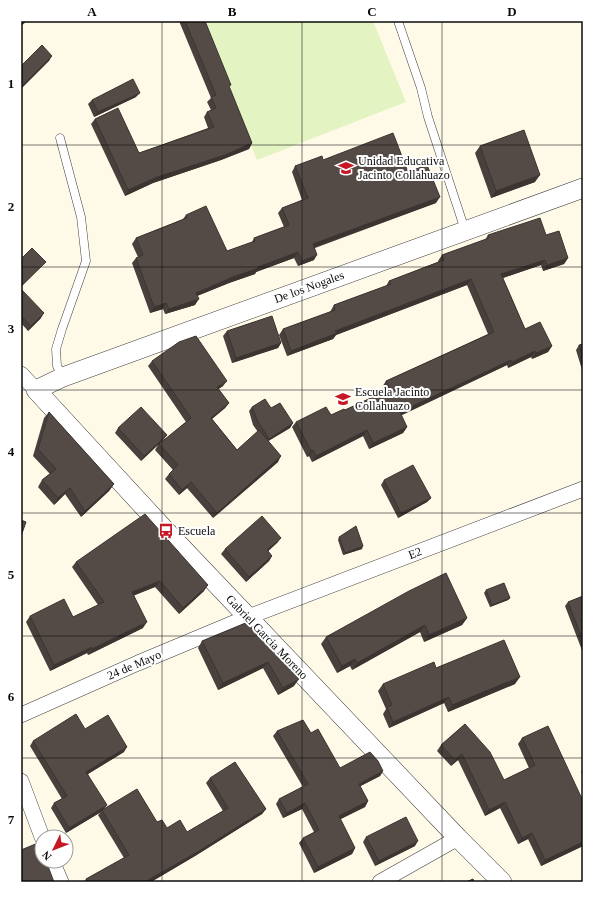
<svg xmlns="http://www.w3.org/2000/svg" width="604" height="903" font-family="Georgia,serif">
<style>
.pitch{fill:#e3f3c2}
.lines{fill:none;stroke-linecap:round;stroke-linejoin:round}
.service-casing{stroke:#3e3e3e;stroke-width:9}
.minor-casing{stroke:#3e3e3e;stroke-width:16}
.tertiary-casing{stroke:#3e3e3e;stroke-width:20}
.service{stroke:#fff;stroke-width:8}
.minor{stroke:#fff;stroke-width:15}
.tertiary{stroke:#fff;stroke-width:19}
.wall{fill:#48403c}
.shaded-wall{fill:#3b3431}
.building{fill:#544b46;stroke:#3b3431}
.grid{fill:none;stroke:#0b0b0b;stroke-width:1;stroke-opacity:0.55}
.labels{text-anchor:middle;stroke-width:4;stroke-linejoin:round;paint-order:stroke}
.poi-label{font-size:12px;fill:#0b0b0b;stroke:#fff;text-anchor:start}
.street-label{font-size:12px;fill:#0b0b0b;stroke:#fff}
.neatline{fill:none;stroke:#0b0b0b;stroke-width:1.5}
.grid-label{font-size:13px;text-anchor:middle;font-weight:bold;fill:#0b0b0b}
</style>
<rect width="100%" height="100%" fill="#fffae8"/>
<path class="pitch" d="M201 21H373L406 102 257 160Z"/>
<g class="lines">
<g class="service-casing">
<path id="service" d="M398 21 421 88 428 117 465 230
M60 138 81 217 86 261 62 329 56 349 57 366 63 377"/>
</g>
<g class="minor-casing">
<path id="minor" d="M21 374 36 390
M21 715 138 663 248 617 583 489
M21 781 42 837
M52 861 61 882
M380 882 458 838"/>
</g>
<g class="tertiary-casing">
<path id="tertiary" d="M502 882 458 838 166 531 36 390 63 377 583 188"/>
</g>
<use href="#service" class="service"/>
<use href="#minor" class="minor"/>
<use href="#tertiary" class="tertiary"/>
</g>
<path class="wall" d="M179 21H205L229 88 252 143 249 149 221 160 153 183 125 196 91 124 95 119 139 153 208 128 204 117 207 112 211 110 207 102 211 98Z
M136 97 94 117 88 104 92 100Z
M480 146 535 182 491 198 475 153Z
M323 160 408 172 436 203 315 248 314 260 298 266 294 258 256 272 255 274 229 283 197 296 195 305 165 314 163 309 150 313 132 263 136 258 138 257 132 244 136 238 183 219 186 215 227 251 252 242 254 238 284 227 278 213 282 208 302 200 292 172 295 166Z
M488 235H546L568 258 564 264 543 271 541 265 503 278 525 329 552 346 548 352 532 359 531 357 508 368 507 365 401 415 407 427 403 433 369 449 363 436 312 462 309 456 307 457 292 427 296 422 331 415 345 410 384 392 382 387 386 381 488 334 467 285 336 335 333 339 287 356 279 335 283 329 330 312 334 305 386 286 389 281 438 262V261L442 255 485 240Z
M21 289 41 318 28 331 21 323Z
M227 331 281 343 278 348 232 363 223 336Z
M583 344V373L576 350 579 345Z
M152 361 223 386 218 389 229 403 225 408 212 419 237 450 258 432 253 425 249 411 252 407 271 408 293 423 290 428 268 441 278 462 213 518 187 488 179 495 165 479 169 474 173 470 155 450 158 445 141 461 115 433 118 428 167 435 163 440 160 444 186 422 148 366Z
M49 412 114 484 109 491 81 517 65 494 54 505 38 487 42 480 50 474 33 456 44 418Z
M384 480 431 498 427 502 398 518 381 485Z
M339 537 362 549 343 555 338 540Z
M278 542 268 551 272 556 269 561 246 582 221 554 225 549Z
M76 562 204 591 179 614 155 587 134 595 143 628 88 655 87 653 50 671 26 622 30 616 73 617 98 605 72 567Z
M486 590 510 598 508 600 490 607 484 593Z
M583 596V653L565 606 568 602Z
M467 618 462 625 424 642 420 632 352 670 350 666 337 673 321 644 326 637Z
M248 622 294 686 278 695 263 668 218 690 198 648 202 641Z
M436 668 515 684 448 712 444 703 389 728 383 714 386 709 378 691 383 684Z
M465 724 504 780 529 768 518 744 522 738 583 801V846L541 866 528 839 518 844 500 808 485 816 458 760 451 766 437 751 441 745Z
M85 729 124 752 88 774 104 809 157 822 167 828 187 832 223 811 206 783 210 778 266 809 262 814 195 856 151 882H84L86 879 124 858 98 815 101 812 66 833 51 808 54 803 62 799 30 746 33 741Z
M277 731 311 733 340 768 383 771 380 776 360 786 368 801 365 807 340 819 355 848 352 854 314 873 299 843 303 838 314 832 302 809 283 818 276 804 279 799 303 787 273 736Z
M583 769V775L581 772Z
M366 837 415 846 375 866 363 842Z"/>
<path class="shaded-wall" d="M25 21H27L21 26V25Z
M52 56 49 61 21 89V87Z
M140 93 136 97 94 117 98 112Z
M252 143 249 149 221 160 153 183 125 196 128 190 157 177Z
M540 175 535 182 491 198 496 191Z
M440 197 436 203 309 249 313 244Z
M298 252 294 258 256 272 255 274 229 283 192 298 196 293 233 277Z
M317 255 314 260 298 266 302 261Z
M568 258 564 264 543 271 547 265Z
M545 260 541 265 497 280 501 274Z
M46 262 21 287V286Z
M471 279 467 285 336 335 333 339 287 356 291 351 335 331Z
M199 299 195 305 165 314 169 309Z
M166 303 163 309 150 313 154 307Z
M44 313 41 318 28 331 31 326Z
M281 343 278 348 232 363 236 358Z
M552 346 548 352 532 359 536 353Z
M535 351 531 357 508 368 512 362Z
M511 360 507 365 396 418 400 412Z
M227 381 223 386 213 393 217 387Z
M229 403 225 408 207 423 211 418Z
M293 423 290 428 265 443 269 439Z
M407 427 403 433 369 449 373 443Z
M367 430 363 436 312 462 316 456Z
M167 435 163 440 141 461 144 456Z
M313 450 309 456 307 457 311 451Z
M281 456 278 462 213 518 217 513Z
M191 482 187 488 179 495 182 490Z
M114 484 109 491 81 517 85 511Z
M70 488 65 494 54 505 58 498Z
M431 498 427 502 398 518 401 513Z
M281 538 278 542 264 555 267 550Z
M363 546 362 549 343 555 345 553Z
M272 556 269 561 246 582 249 577Z
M160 581 155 587 128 598 132 592Z
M208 585 204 591 179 614 183 608Z
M510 598 508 600 490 607 492 605Z
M467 618 462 625 424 642 429 635Z
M147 622 143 628 88 655 92 649Z
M425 625 420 632 352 670 357 663Z
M92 647 87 653 50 671 54 665Z
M355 659 350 666 337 673 342 666Z
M268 662 263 668 218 690 223 683Z
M520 677 515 684 448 712 452 705Z
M299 679 294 686 278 695 283 688Z
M449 697 444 703 389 728 393 722Z
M127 747 124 752 83 777 86 772Z
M462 754 458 760 451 766 455 760Z
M383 771 380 776 355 789 359 784Z
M368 801 365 807 335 822 339 816Z
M505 802 500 808 485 816 489 810Z
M305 803 302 809 283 818 287 813Z
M107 805 103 810H102L101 812 66 833 69 828Z
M266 809 262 814 195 856 151 882H147L148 880Z
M532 833 528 839 518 844 522 838Z
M418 841 415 846 375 866 379 861Z
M583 842V846L541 866 545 860Z
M355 848 352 854 314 873 318 867Z"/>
<path class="building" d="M21 21H25L21 25Z
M185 21H205L231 85 229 86 252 143 225 155 157 177 128 190 95 119 118 108 139 153 214 127 207 112 216 108 211 97 216 95Z
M42 45 52 56 21 87V66Z
M133 79 140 93 98 112 92 100Z
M524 130 540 175 496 191 480 146Z
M393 133 408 172 427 165 440 197 313 244 317 255 302 261 298 252 258 267 259 268 233 277 196 293 199 299 169 309 166 303 154 307 136 258 143 255 136 238 187 218 186 215 206 206 227 251 255 241 254 238 289 225 282 208 308 198 295 166 322 156 323 160Z
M540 218 546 235 559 231 568 258 547 265 545 260 501 274 525 329 540 322 552 346 536 353 535 351 512 362 511 360 400 412 407 427 373 443 367 430 316 456 313 450 311 451 296 422 326 407 331 415 344 409 345 410 390 389 386 381 494 332 471 279 335 331 337 333 291 351 283 329 335 310 334 305 391 284 389 281 444 260 442 255 489 238 488 235Z
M32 248 46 262 21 286V259Z
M21 289 44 313 31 326 21 316Z
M272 316 281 343 236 358 227 331Z
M196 336 227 381 217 387 229 403 211 418 237 450 259 430 281 456 217 513 191 482 182 490 169 474 178 465 159 444 191 418 152 361 179 342Z
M583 344V357L579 345Z
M265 399 271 408 280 403 293 423 269 439 257 420 252 407Z
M141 407 167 435 144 456 118 428Z
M49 412 114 484 85 511 70 488 58 498 42 480 56 469 38 449Z
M413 465 431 498 401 513 384 480Z
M145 514 208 585 183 608 160 581 132 592 147 622 92 649V647L54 665 30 616 64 599 73 617 104 602 76 562Z
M262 516 281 538 267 550 272 556 249 577 225 549Z
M21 520 26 522 21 536Z
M356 526 363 546 345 553 339 537Z
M446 573 467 618 429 635 425 625 357 663 355 659 342 666 326 637 409 591Z
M504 583 510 598 492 605 486 590Z
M583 596V641L568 602Z
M248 622 279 654 299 679 283 688 268 662 223 683 202 641Z
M504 640 520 677 452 705 449 697 393 722 387 707 392 705 383 684 434 662 436 668Z
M76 714 85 729 108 715 127 747 86 772 107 805 69 828 54 803 67 796 33 741Z
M303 720 311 733 318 729 340 768 370 752 378 761 383 771 359 784 368 801 339 816 355 848 318 867 303 838 319 830 305 803 287 813 279 799 308 784 277 731Z
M465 724 490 752 504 780 535 765 522 738 548 726 583 801V842L545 860 532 833 522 838 505 802 489 810 462 754 455 760 441 745Z
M235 762 266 809 199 851 148 880 150 882H88L86 879 129 855 102 810 137 789 157 822 162 820 167 828 180 820 187 832 228 808 210 778Z
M406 817 418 841 379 861 366 837Z
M38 843 42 852V861H46L54 882H21V850Z
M473 879 474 882H466Z"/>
<path class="grid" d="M162 21V882M302 21V882M442 21V882M21 145H583M21 267H583M21 390H583M21 513H583M21 636H583M21 758H583"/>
<defs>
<g id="school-bare" transform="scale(1.2)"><path d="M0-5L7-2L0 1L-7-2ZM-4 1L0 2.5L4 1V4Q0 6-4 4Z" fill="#c61824" stroke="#fff" stroke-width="2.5" paint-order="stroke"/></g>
<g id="bus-bare" transform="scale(1.2)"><path d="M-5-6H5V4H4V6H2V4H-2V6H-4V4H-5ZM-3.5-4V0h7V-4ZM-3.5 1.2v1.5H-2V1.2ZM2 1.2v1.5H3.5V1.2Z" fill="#c61824" stroke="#fff" stroke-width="2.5" paint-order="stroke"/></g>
</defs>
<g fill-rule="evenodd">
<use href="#school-bare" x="346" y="168"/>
<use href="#school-bare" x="343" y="399"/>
<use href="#bus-bare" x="166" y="531"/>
</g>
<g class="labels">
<g class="poi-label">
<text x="358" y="165">Unidad Educativa<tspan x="358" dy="14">Jacinto Collahuazo</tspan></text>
<text x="355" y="396">Escuela Jacinto<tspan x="355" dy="14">Collahuazo</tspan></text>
<text x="178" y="535">Escuela</text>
</g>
<g class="street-label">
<text transform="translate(309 287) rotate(-20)" y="4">De los Nogales</text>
<text transform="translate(415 553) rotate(-21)" y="4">E2</text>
<text transform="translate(267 637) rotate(46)" y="4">Gabriel Garcia Moreno</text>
<text transform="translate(134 665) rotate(-23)" y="4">24 de Mayo</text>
</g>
</g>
<rect width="604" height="903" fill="none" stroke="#ffffff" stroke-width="44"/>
<g transform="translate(54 849) rotate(227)"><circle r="19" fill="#ffffff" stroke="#9d9d9d"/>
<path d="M0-3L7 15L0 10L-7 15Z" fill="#c61824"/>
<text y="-6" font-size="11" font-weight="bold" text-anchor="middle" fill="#0b0b0b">N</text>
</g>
<rect x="22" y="22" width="560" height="859" class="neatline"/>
<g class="grid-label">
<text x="92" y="16">A</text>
<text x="232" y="16">B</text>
<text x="372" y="16">C</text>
<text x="512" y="16">D</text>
<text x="11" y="88">1</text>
<text x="11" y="211">2</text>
<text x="11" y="333">3</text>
<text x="11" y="456">4</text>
<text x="11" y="579">5</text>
<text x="11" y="701">6</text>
<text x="11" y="824">7</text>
</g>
</svg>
